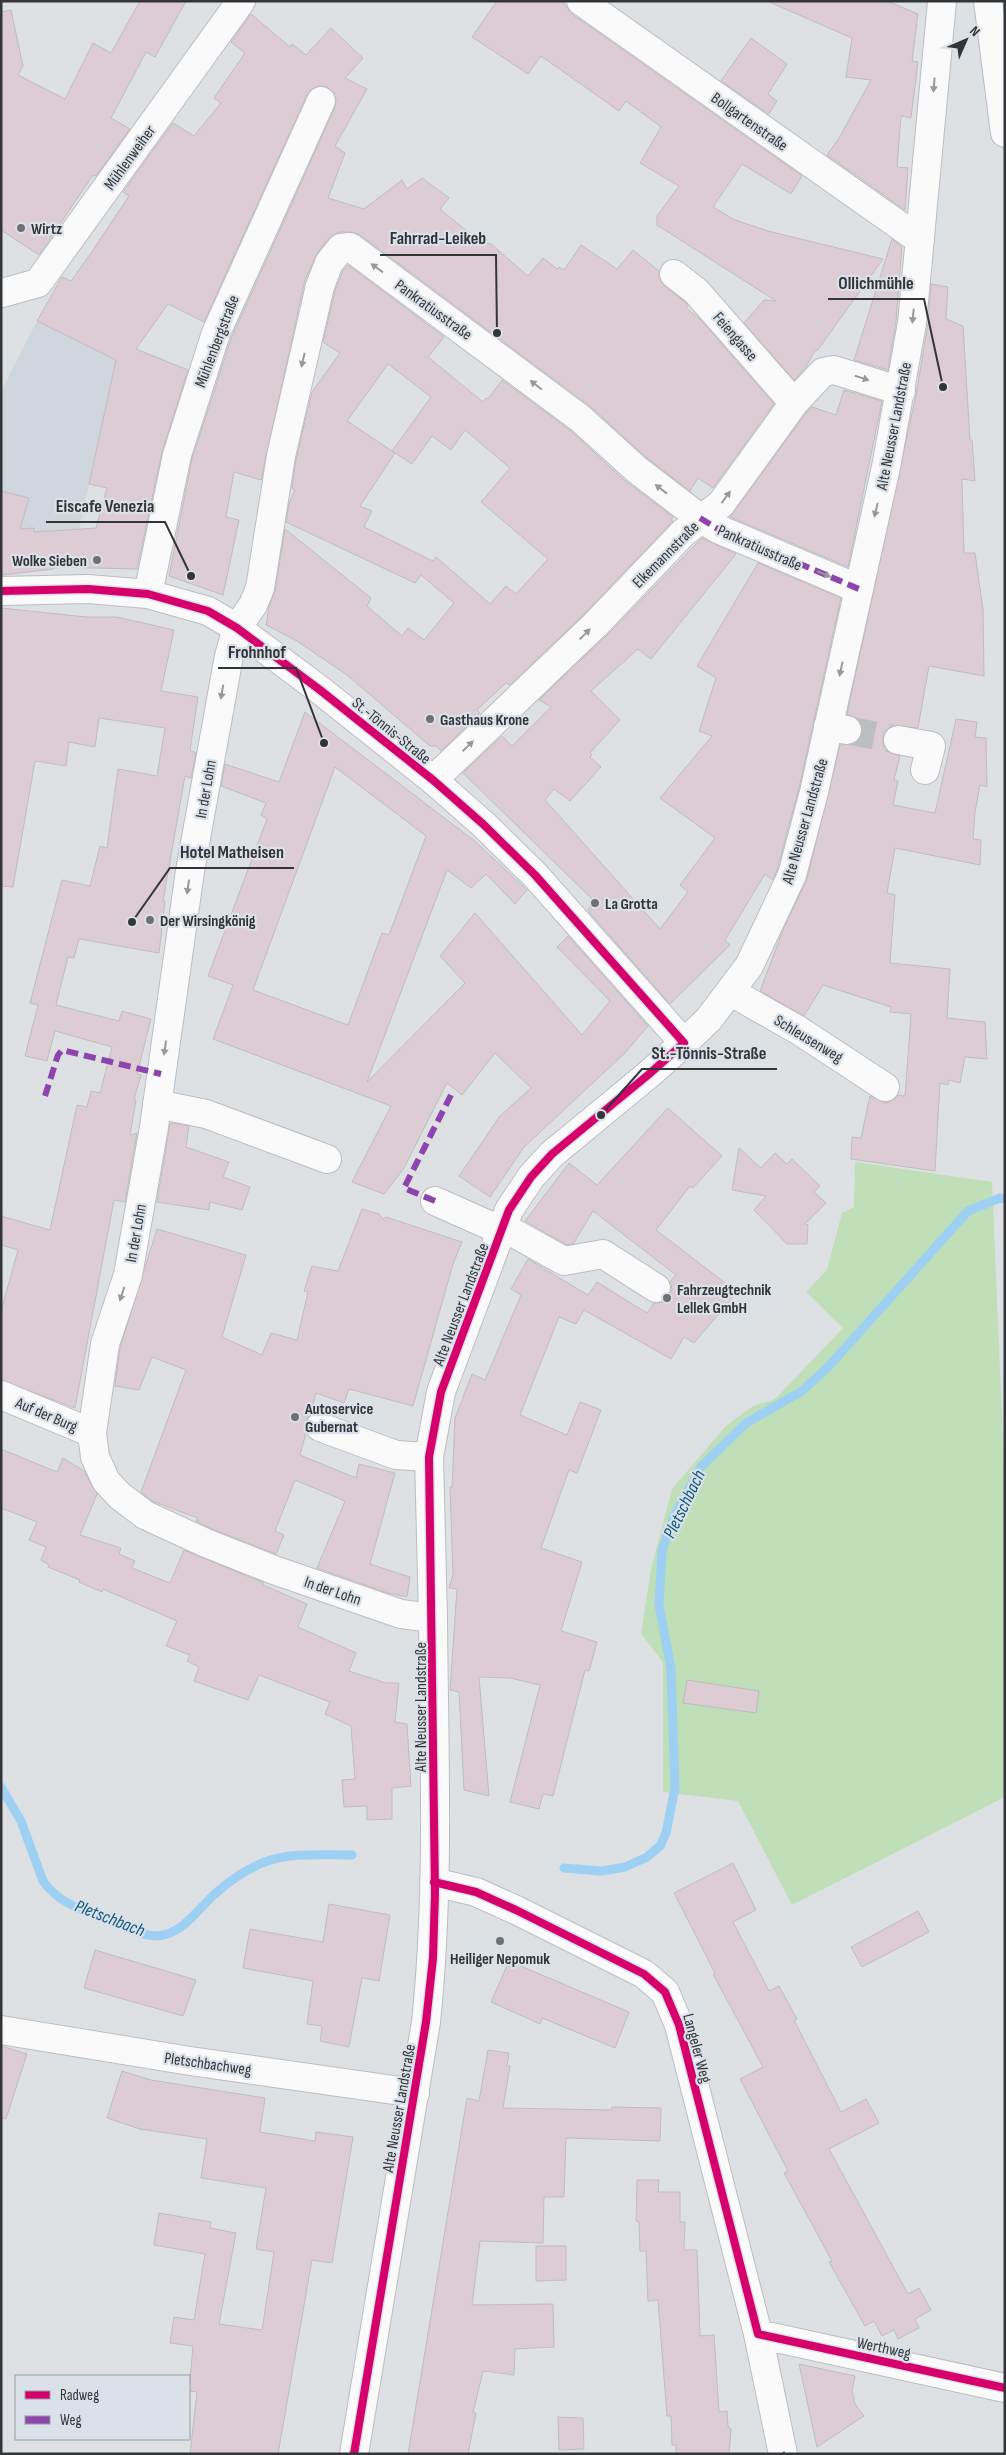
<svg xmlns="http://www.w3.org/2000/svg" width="1006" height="2455" font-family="'Sofia Sans Condensed',sans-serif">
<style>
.built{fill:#cfd6de}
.green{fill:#bedfb7}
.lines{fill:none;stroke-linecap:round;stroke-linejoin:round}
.stream{stroke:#9ed0f3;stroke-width:9}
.building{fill:#ddccd4;stroke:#bebdbf;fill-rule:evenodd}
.minor-tunnel{stroke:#bcbfc2;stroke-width:28;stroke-dasharray:28 14;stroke-linecap:butt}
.minor-casing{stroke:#bbbdc0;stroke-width:30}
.major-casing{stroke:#bbbdc0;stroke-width:30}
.minor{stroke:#fafafb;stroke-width:28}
.major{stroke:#fafafb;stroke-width:28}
.quiet{stroke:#8e44ad;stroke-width:6;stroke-dasharray:12 6;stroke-linecap:butt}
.cycleway-casing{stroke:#dae1e8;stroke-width:11}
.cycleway{stroke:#d6006c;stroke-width:8}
.oneway{fill:#96989a}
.poi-dot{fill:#6f7274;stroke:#dae1e8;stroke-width:2}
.labels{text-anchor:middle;stroke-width:4.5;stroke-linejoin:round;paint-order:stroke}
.street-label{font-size:16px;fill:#333638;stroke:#dae1e8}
.poi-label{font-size:16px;font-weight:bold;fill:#333638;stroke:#dae1e8;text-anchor:start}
.water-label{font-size:18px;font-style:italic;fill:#10577e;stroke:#dae1e8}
.leader{fill:none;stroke:#333638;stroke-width:2}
.callout-dot{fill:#333638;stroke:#dae1e8;stroke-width:2}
.callout-label{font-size:18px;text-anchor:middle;font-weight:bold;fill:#333638;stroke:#dae1e8;stroke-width:4.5;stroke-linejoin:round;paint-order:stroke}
</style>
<rect width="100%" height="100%" fill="#dee1e4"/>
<path class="built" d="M37 321 116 360 71 567 1 576V391Z"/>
<path class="green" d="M855 1162 992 1182 1005 1487V1797L792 1905 738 1801 663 1792V1662L641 1634 651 1569 672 1489 726 1426 753 1406 775 1399 843 1328 806 1292 827 1270 842 1213 854 1207Z"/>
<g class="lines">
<path class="stream" d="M1 1787 21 1821 43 1881C58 1902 79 1909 103 1918 119 1924 139 1936 157 1936 183 1935 199 1907 217 1892 230 1881 246 1870 262 1863 290 1852 322 1855 352 1855
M564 1868 601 1871 625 1867 647 1857 660 1846 666 1833 675 1788 671 1669 659 1605 662 1551 674 1516 701 1467 746 1423 802 1391 829 1366 968 1211 1000 1198 1005 1199"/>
</g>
<path class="building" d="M140 1H186L155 57 146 52 111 118 130 129 96 176 93 175 39 255 1 230V12L11 10 23 66 18 75 65 99 93 43 111 53Z
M497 1H562L572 14 802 176 791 194 742 164 713 207 735 220 768 231 883 259 817 351 815 350 806 367 794 380 744 323 764 300 776 301 657 225V216L679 186 640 163 661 127 626 101 619 111 541 56 528 74 472 37Z
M767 1H887L918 14 912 61 918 62 911 118 901 116 897 167 908 168 905 210 827 155 839 138 871 80 846 77 852 38Z
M251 14 290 47 292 44 306 55 331 28 363 58 345 78 367 89 335 146 345 153 328 198 364 209 402 180 407 189 422 178 449 198 440 209 468 232 492 245 528 276 543 258 557 269 559 267 564 270 581 245 617 269 633 250 659 271V279L664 286 685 302 688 306 686 308 699 318 774 404 713 488 698 478 690 491 646 457 590 406 359 234 349 232H339L329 238 317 253 305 280 261 480 234 472 226 517 239 520 223 595 169 576 192 459 231 339 335 107 336 99 333 92 327 87 319 86 312 89 307 95 204 322 168 304 136 349 188 370 162 452 137 569 53 567V569L1 575V491L29 498 20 529 34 528V532L96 528 107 488 89 484 116 360 37 321 62 277 71 281 93 250 129 196 123 192 173 123 194 136 221 103 214 98 245 53 231 42Z
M751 38 787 64 768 94 777 101 769 114 721 81Z
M892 239 902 247 896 321 888 370 854 360Z
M348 265 444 337 428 357 483 402 486 398 488 399 502 380 571 431 625 481 673 517 671 520 673 521 585 613 510 685 506 683 493 695 477 710 480 713 441 751 436 746H430L347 675 297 641 266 625 269 607 275 591 285 529 371 598 367 606 402 636 408 628 424 640 454 603 421 575 415 583 286 522 289 504 295 490 292 488 296 459 312 392 340 353 323 342 335 291 343 271ZM388 364 431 397 392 451 412 464 432 436 451 450 465 430 510 468 481 502 548 559 516 594 506 586 490 604 436 557 433 561 364 527 372 511 360 506 395 453 347 421Z
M931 284 948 287 946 319 963 326 970 440H972L975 481 962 479 964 553H975L983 610 984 676 929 666 918 728 892 726 886 730 883 737V745L888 752 900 756 894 780 898 781 893 805 935 813 956 719 977 722 975 737 986 738 987 787 980 785 975 812 973 839 981 840 980 865 895 848 887 893 895 895 890 963 950 969 947 1018 985 1022 987 1059 965 1057 960 1083 949 1080 948 1085 940 1083 935 1171 851 1159 852 1137 861 1138 870 1096 885 1103 892 1101 898 1095 905 1096 911 1014 890 1012 891 1007 823 985 804 1016 760 991 783 930 807 879 840 745 853 744 859 739 862 733V725L857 718 847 714 916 395 928 324Z
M844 390 882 401 848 567 730 517 806 413 812 407 836 415Z
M702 538 736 554 651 659 638 649 591 691 620 720 590 753 592 755 590 757 601 767 570 801 554 789 545 800 660 929 688 892 680 885 715 838 660 798 712 736 699 731 716 678 697 666 758 563 841 598 799 788 777 870 773 880 765 874 725 940 730 945 670 1004 590 913 588 909 595 902 463 773 502 736 512 746 551 707 539 700 607 635Z
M1 608 87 617H117L174 630 161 691 198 697 190 750 196 753 191 778 185 776 163 901H165L159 953 79 939 74 958 68 957 56 1005 119 1021 122 1011 151 1019 137 1074 141 1075 134 1099 136 1100 130 1135 137 1133 125 1202 114 1200 75 1408 1 1380V1311L18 1250 1 1245V1216L50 1230 77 1105 87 1107 91 1091 100 1093 112 1047 55 1031 47 1061 25 1056 38 1005 30 1003 62 880 90 886 100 846 107 848 118 769 157 776 165 728 99 718 95 747 69 742 66 766 35 761 13 887 1 886Z
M305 712 476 842 527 890 515 904 486 874 471 888 447 870 367 1082 465 983 440 956 475 913 582 1035 610 1001 557 947 568 936 648 1026 625 1053 524 1147 490 1197 459 1176 500 1116 531 1088 495 1053 462 1095 447 1083 404 1168 384 1194 352 1182 391 1106 213 1039 233 985 208 976 267 819 261 815 266 803 221 786 225 764 279 782ZM335 767 426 836 389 935 382 933 348 1025 253 990Z
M668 1108 722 1156 693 1188 690 1186 656 1230 737 1292 694 1343 684 1337 671 1359 584 1310 576 1324 559 1317 520 1415 567 1435 580 1402 601 1410 577 1473 569 1470 541 1548 582 1562 561 1631 597 1642 589 1671 585 1670 553 1796 543 1794 539 1809 510 1802 540 1685 510 1678 479 1677 489 1796 464 1790 459 1692 450 1690 457 1589 449 1588 453 1575 450 1487H452L455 1418 472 1374 485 1380 521 1295 511 1289 528 1259 588 1295 597 1282 647 1313 654 1303 663 1302 669 1297 672 1289 670 1282 676 1275 593 1211 573 1244 567 1245 525 1221 569 1163 597 1185Z
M174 1123 189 1126 186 1147 229 1162 223 1177 250 1187 242 1210 210 1202 209 1210 157 1202 170 1124Z
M739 1148 761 1168 775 1153 787 1164 792 1159 820 1186 814 1192 826 1203 805 1224 808 1225 807 1244H787L754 1210 766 1196 732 1190Z
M362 1209 379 1214 383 1219 386 1217 462 1242 453 1264 413 1406 349 1389 344 1403 316 1393 310 1415 305 1422 306 1433 300 1455 356 1478 359 1464 395 1473 370 1564 410 1577 407 1597 388 1593 317 1568 345 1501 295 1480 275 1531 284 1535 276 1554 212 1529 196 1521 198 1518 152 1501 141 1492 186 1370 152 1357 139 1390 115 1386 120 1348 157 1229 246 1255 222 1337 262 1355 271 1333 297 1340 308 1292 304 1291 312 1266 338 1271Z
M1 1449 57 1472 63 1458 84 1471 97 1494 80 1535 121 1548 119 1554 135 1561 132 1568 170 1583 184 1550 264 1583 263 1585 307 1604 298 1627 356 1653 349 1671 386 1683H399L395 1722 407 1724 411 1786 392 1788V1819L367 1820V1806L344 1807 342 1780 355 1779 351 1726 325 1714 330 1702 259 1675 248 1700 194 1681 199 1667 187 1661 190 1655 166 1646 177 1621 103 1589 102 1592 79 1582 80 1580 48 1567 49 1565 41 1560 46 1547 29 1540 37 1522 1 1508Z
M687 1680 759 1691 756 1713 683 1703Z
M733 1863 756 1910 733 1922 769 1991 779 1986 797 2019 794 2020 841 2112 866 2099 879 2123 829 2149 908 2294 919 2288 931 2310 915 2319 919 2328 898 2339 894 2330 882 2336 874 2321 865 2326 829 2262 832 2261 784 2173 788 2171 740 2079 763 2067 713 1974 715 1973 674 1893Z
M329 1904 390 1915 379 1981 362 1978 349 2047 320 2041 322 2026 307 2024 313 1981 243 1968 250 1929 323 1942Z
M918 1911 929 1932 862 1967 851 1947Z
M95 1950 196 1980 183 2016 84 1988Z
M509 1961 629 2012 615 2048 542 2018 540 2024 491 2002Z
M1 2046 27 2054 6 2119 1 2118Z
M488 2050 509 2053 507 2066H510L503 2108 612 2110V2107L661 2108 660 2141 566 2138 564 2197H544L543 2243 480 2241 472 2305 553 2304 554 2347 515 2349 514 2375 483 2371 473 2413H476L468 2454H408L467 2098 479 2101Z
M122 2071 151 2080 265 2098 260 2132 315 2141 316 2132 353 2137 332 2263 312 2260 278 2454H190L197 2392 189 2391 193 2346 170 2343 174 2317 194 2320 205 2254 154 2245 159 2213 211 2222 210 2228 236 2233 219 2324 262 2330 274 2252 256 2249 266 2188 201 2178 207 2139 140 2129 107 2118Z
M637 2180H659L658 2192H680V2222H685L684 2250H697L700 2336 714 2335 719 2412 727 2411 728 2426 731 2429 729 2454H676V2445H672L671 2416H667L658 2300 648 2301 646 2251H640L639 2222 636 2221Z
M536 2246H566V2280L536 2281Z
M799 2364 855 2376 852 2390 855 2404 864 2416 817 2447Z
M558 2417 583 2418 584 2449 559 2450Z"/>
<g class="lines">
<path class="minor-tunnel" d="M847 730 898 740"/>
<g class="minor-casing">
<path id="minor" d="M581 1 920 240
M674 274 696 291 794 403
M2 293 38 283 241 1
M148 594 177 455 216 333 321 101
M237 628 253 605 260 588 281 456 320 286 329 263 341 248 350 247 581 419 636 469 700 518 718 529 859 589
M828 727 847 730
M898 740 931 746 925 770
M433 780 596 624 683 533 721 504 794 403 823 372 834 370 901 391
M731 992 798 1030 885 1087
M157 1104 206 1114 327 1159
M435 1201 502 1231
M503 1227 564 1261 603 1254 656 1288
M1 1395 92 1433
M320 1427 396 1455 429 1457
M433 1618 429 1457 441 1392 509 1210 531 1177 552 1154 648 1075 684 1043
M434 1882 476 1892 516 1910 644 1974 665 1992 679 2025 758 2334 783 2454
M1 2030 190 2061 415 2093
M758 2334 1005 2388"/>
</g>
<g class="major-casing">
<path id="major" d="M988 1 1005 133
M1 591 88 589 148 594 208 611 237 628 320 690 433 780 483 824 535 875 684 1043 709 1019 749 966 792 875 814 792 886 467 912 323 942 1
M237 628 229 656 190 871 154 1127 128 1275 105 1344 92 1433 95 1457 106 1481 120 1496 145 1515 206 1543 274 1570 401 1614 433 1618C434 1752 440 1888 426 2022L354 2454"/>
</g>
<use href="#minor" class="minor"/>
<use href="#major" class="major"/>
<path class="quiet" d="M700 518 718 529 859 589
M45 1096 58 1055 62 1050 161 1074
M435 1201 404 1188 451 1095
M782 2453 783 2454"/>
<g class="cycleway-casing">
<path id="cycleway" d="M1 591 88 589 148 594 208 611 237 628 320 690 433 780 483 824 535 875 684 1043 648 1075 552 1154 531 1177 509 1210 441 1392 429 1457 435 1893 433 1958 426 2022 354 2454
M434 1882 476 1892 516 1910 644 1974 665 1992 679 2025 758 2334 1005 2388"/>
</g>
<use href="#cycleway" class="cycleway"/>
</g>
<defs><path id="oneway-solid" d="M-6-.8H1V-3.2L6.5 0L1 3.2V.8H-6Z" transform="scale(1.25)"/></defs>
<g class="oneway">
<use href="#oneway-solid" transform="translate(934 85) rotate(95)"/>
<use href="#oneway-solid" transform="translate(377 268) rotate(-144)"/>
<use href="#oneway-solid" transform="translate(913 316) rotate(96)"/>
<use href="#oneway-solid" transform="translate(303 360) rotate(103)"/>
<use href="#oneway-solid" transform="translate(862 378) rotate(18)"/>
<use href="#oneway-solid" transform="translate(536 385) rotate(-143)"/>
<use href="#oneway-solid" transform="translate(661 489) rotate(-142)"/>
<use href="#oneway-solid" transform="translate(726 497) rotate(-54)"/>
<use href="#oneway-solid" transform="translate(876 510) rotate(103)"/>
<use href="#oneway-solid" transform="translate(824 574) rotate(23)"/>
<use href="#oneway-solid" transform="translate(585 634) rotate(-44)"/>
<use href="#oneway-solid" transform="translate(841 669) rotate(102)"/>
<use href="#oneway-solid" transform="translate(222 692) rotate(100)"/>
<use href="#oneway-solid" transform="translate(468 746) rotate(-44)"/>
<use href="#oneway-solid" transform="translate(188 887) rotate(98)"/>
<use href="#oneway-solid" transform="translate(165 1048) rotate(98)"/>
<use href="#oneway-solid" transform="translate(122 1294) rotate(108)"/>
</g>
<g class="poi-dot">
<circle cx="21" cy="228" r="5"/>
<circle cx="97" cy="560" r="5"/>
<circle cx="430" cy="719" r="5"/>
<circle cx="595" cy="903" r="5"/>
<circle cx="150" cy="920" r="5"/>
<circle cx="667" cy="1298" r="5"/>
<circle cx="295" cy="1417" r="5"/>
<circle cx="500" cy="1941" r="5"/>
</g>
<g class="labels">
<g class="street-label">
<text transform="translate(750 121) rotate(35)" y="6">Bollgartenstraße</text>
<text transform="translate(129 157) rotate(-54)" y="6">Mühlenweiher</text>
<text transform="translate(434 309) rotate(36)" y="6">Pankratiusstraße</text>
<text transform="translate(736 336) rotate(49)" y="6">Feiengasse</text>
<text transform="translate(216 341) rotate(-69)" y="6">Mühlenbergstraße</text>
<text transform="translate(893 426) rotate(-79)" y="6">Alte Neusser Landstraße</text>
<text transform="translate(760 547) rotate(24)" y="6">Pankratiusstraße</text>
<text transform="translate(665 554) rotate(-45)" y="6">Elkemannstraße</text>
<text transform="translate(392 730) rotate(39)" y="6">St.-Tönnis-Straße</text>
<text transform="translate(205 789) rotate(-80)" y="6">In der Lohn</text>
<text transform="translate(804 821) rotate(-74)" y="6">Alte Neusser Landstraße</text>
<text transform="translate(809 1038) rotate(31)" y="6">Schleusenweg</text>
<text transform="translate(135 1233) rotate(-80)" y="6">In der Lohn</text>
<text transform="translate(460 1304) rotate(-69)" y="6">Alte Neusser Landstraße</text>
<text transform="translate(47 1414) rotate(23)" y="6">Auf der Burg</text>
<text transform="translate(333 1590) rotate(19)" y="6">In der Lohn</text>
<text transform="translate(420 1707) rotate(-90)" y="6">Alte Neusser Landstraße</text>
<text transform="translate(698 2048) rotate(75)" y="6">Langeler Weg</text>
<text transform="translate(208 2063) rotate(8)" y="6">Pletschbachweg</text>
<text transform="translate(398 2108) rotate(-80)" y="6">Alte Neusser Landstraße</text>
<text transform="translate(884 2347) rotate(12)" y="6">Werthweg</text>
</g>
<g class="poi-label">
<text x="31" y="234">Wirtz</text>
<text x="87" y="566" text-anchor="end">Wolke Sieben</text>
<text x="440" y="725">Gasthaus Krone</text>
<text x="605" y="909">La Grotta</text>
<text x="160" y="926">Der Wirsingkönig</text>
<text x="677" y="1295">Fahrzeugtechnik<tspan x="677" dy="18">Lellek GmbH</tspan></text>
<text x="305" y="1414">Autoservice<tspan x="305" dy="18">Gubernat</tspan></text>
<text x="500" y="1964" text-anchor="middle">Heiliger Nepomuk</text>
</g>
<g class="water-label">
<text transform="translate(684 1504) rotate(-64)" y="6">Pletschbach</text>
<text transform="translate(110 1918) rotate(21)" y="6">Pletschbach</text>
</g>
</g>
<path class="leader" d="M497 333L496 255H380M943 387L924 299H828M191 576L165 522H46M324 743L296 668H218M132 922L170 868H294M601 1115L642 1069H777"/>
<g class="callout-dot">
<circle cx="497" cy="333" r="5"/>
<circle cx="943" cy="387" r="5"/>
<circle cx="191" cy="576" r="5"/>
<circle cx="324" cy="743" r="5"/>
<circle cx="132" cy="922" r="5"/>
<circle cx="601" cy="1115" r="5"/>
</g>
<g class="callout-label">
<text x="438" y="244">Fahrrad-Leikeb</text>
<text x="876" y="289">Ollichmühle</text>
<text x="105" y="512">Eiscafe Venezia</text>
<text x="257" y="658">Frohnhof</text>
<text x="232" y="858">Hotel Matheisen</text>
<text x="709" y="1059">St.-Tönnis-Straße</text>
</g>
<rect width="1006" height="2455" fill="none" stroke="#333638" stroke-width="5"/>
<rect x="15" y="2375" width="175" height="65" fill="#dae1e8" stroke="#979da2"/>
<rect x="25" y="2391" width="25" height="8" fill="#d6006c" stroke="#979da2"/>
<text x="60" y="2400" font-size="15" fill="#333638">Radweg</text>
<rect x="25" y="2416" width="25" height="8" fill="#8e44ad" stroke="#979da2"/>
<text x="60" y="2425" font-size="15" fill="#333638">Weg</text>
<g transform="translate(966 40) rotate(45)" stroke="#dae1e8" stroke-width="4" paint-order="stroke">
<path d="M0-4L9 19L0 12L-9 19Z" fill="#333638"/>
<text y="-8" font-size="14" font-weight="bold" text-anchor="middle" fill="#333638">N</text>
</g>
</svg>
